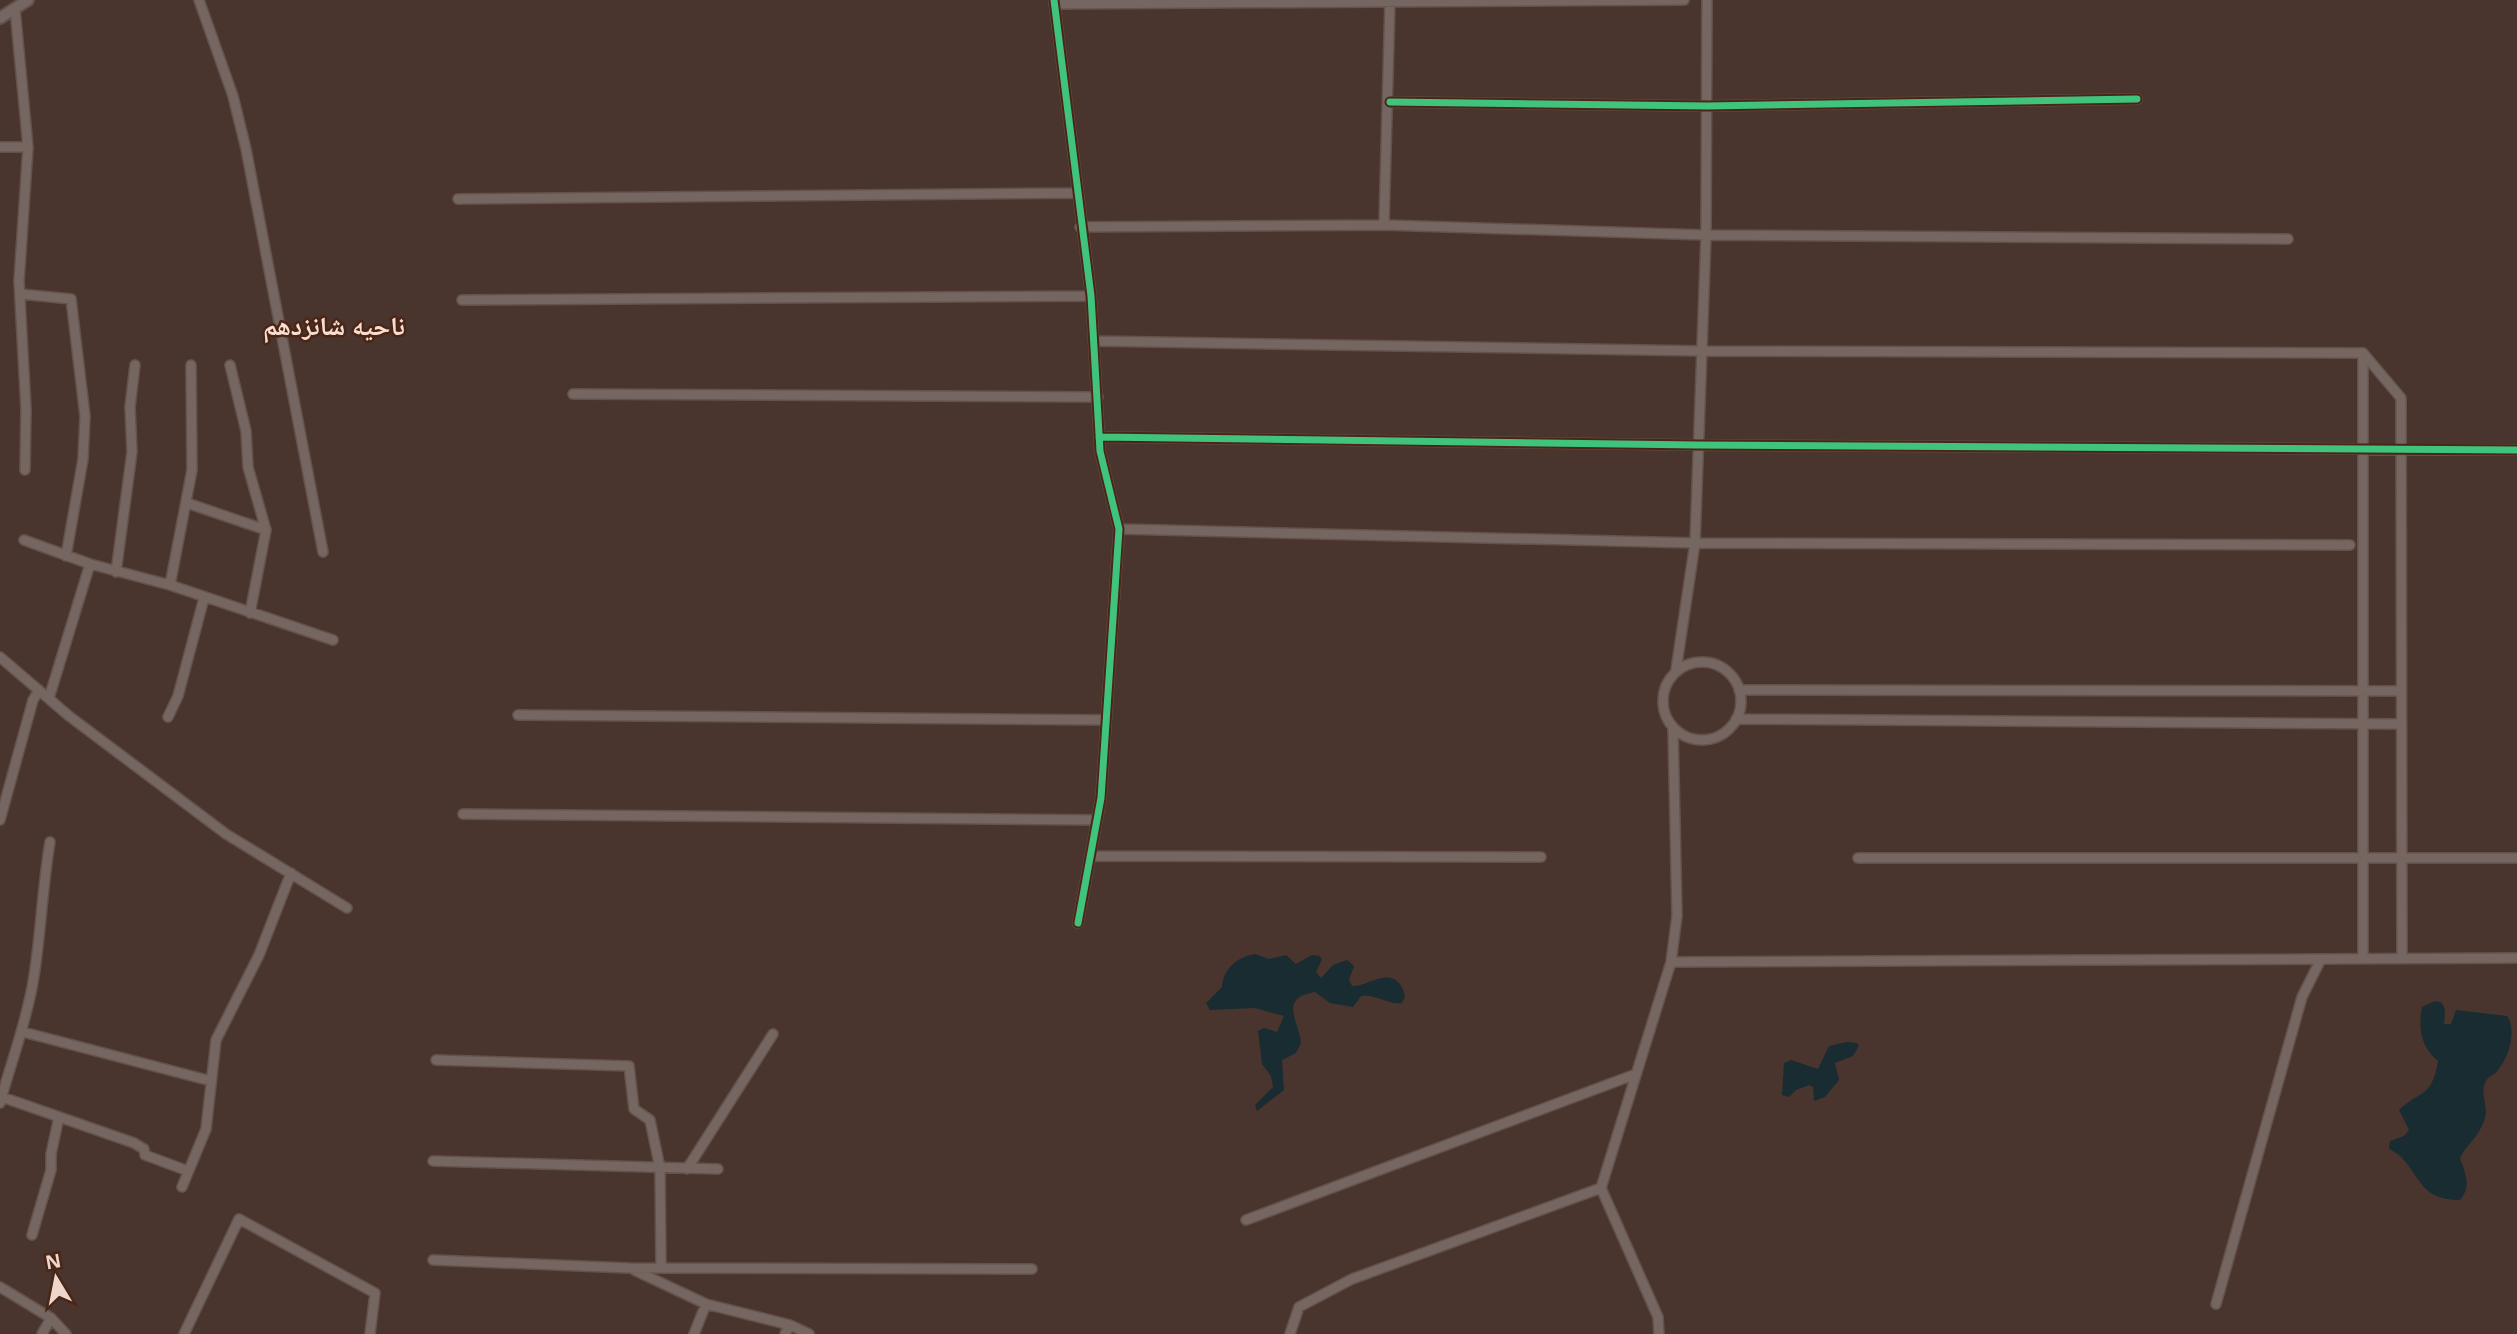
<svg xmlns="http://www.w3.org/2000/svg" width="2517" height="1334" font-family="'Noto Sans','Noto Naskh Arabic',sans-serif">
<style>
.water{fill:#182c32}
.lines{fill:none;stroke-linecap:round;stroke-linejoin:round}
.minor-casing{stroke:#63524a;stroke-width:12}
.tertiary-casing{stroke:#63524a;stroke-width:14}
.minor{stroke:#756661;stroke-width:9}
.tertiary{stroke:#756661;stroke-width:10}
.cycleway-casing{stroke:#4a2617;stroke-width:11}
.cycleway{stroke:#40c37c;stroke-width:7}
.labels{text-anchor:middle;stroke-width:5;stroke-linejoin:round;paint-order:stroke}
.district-label{font-size:26px;font-weight:bold;fill:#faddd1;stroke:#4a2617}
</style>
<rect width="100%" height="100%" fill="#49352d"/>
<path class="water" d="M1255 954 1269 959 1286 955 1296 964 1312 955 1319 956 1322 959 1316 972 1321 978 1333 965 1347 960 1354 966 1349 980 1352 986C1367 988 1396 960 1405 996L1402 1003C1387 1005 1377 994 1361 996L1353 1007 1330 1003 1315 992C1278 998 1299 1021 1301 1043L1296 1053 1282 1060 1284 1090 1257 1111 1255 1105 1273 1087 1271 1076 1262 1064 1258 1031 1264 1028 1277 1032 1284 1016 1255 1008 1210 1010 1206 1003 1222 987C1223 969 1237 957 1255 954Z
M2435 1001 2442 1003 2445 1010 2444 1024H2451L2456 1010 2507 1016C2517 1030 2509 1057 2498 1070 2495 1075 2488 1076 2486 1081 2479 1094 2489 1106 2485 1118 2480 1136 2466 1145 2460 1158 2465 1173 2472 1186 2460 1200 2422 1200 2422 1180 2402 1158 2399 1154 2393 1152 2389 1148L2390 1141 2404 1136 2409 1130 2399 1110C2420 1090 2432 1098 2438 1061 2421 1047 2418 1029 2422 1007Z
M1847 1042 1857 1043 1859 1046 1853 1056 1835 1063 1839 1080 1825 1097 1814 1101 1813 1087 1809 1085 1796 1090 1789 1097 1782 1095 1784 1063 1791 1060 1818 1069 1829 1046Z"/>
<g class="lines">
<g class="minor-casing">
<path id="minor" d="M199 0 233 96 246 149 323 552
M1054 0 1091 296 1100 451 1119 529 1101 798 1078 923
M1054 4 1684 0
M15 9 28 147 19 281 26 409 25 470
M1390 102 1708 106 2137 99
M0 147H28
M458 199 1076 193
M1384 225 1390 0
M1080 227 1384 225 1706 235 2288 239
M20 294 71 299 85 416 83 459 66 556
M462 300 1091 296
M1095 341 1703 351 2363 353
M2363 353 2401 398 2402 958
M230 365 246 431 248 467 266 530
M573 394 1098 397
M1099 437 1698 445 2517 450
M187 503 266 530 250 613
M1119 529 1695 543 2350 545
M24 540 90 564 170 585 333 640
M116 572 132 452 130 407 135 365
M170 585 192 470 191 365
M0 657 69 716 226 834 347 908
M1663 701a39 39 0 1 1 78 0a39 39 0 1 1-78 0Z
M1676 670 1695 543 1706 235 1707 0
M1739 690 2401 691
M49 698 90 564
M518 715 1106 720
M168 717 178 696 204 598
M1736 719 2401 724
M463 814 1097 820
M0 820 33 700 39 690
M1090 856 1541 857
M1858 858H2517
M2363 959V353
M1671 962 2321 959
M23 1032 211 1081
M436 1060 629 1066 634 1109 650 1120 660 1168 661 1268
M2 1097 134 1143 144 1149 145 1155 188 1171
M0 1103C11 1062 26 1024 33 982 41 936 42 889 50 842
M433 1161 718 1169
M687 1169 773 1034
M182 1187 206 1129 216 1040 259 955 291 873
M1246 1220 1636 1074
M32 1235 51 1170V1154L59 1117
M433 1260 629 1268 1032 1269
M634 1270 706 1304 790 1325
M0 1287 51 1318 66 1334
M2216 1304 2302 997 2321 959 2517 958
M42 1334 51 1318
M184 1334 239 1219 375 1293 370 1334
M694 1334 706 1304
M785 1334 790 1325 809 1334
M1290 1334 1299 1307 1352 1279 1601 1188
M1659 1334 1658 1317 1601 1188 1671 962 1677 916 1673 729"/>
</g>
<g class="tertiary-casing">
<path id="tertiary" d="M0 18 28 0"/>
</g>
<use href="#minor" class="minor"/>
<use href="#tertiary" class="tertiary"/>
<g class="cycleway-casing">
<path id="cycleway" d="M1054 0 1091 296 1100 451 1119 529 1101 798 1078 923
M1390 102 1708 106 2137 99
M1099 437 1698 445 2517 450"/>
</g>
<use href="#cycleway" class="cycleway"/>
</g>
<g class="labels">
<g class="district-label">
<text x="334" y="335">ناحیه شانزدهم</text>
</g>
</g>
<g transform="translate(56 1278) rotate(350)" stroke="#4a2617" stroke-width="5" paint-order="stroke">
<path d="M0-5L12 26L0 18L-12 26Z" fill="#eed6cc"/>
<text y="-10" font-size="19" font-weight="bold" text-anchor="middle" fill="#eed6cc">N</text>
</g>
</svg>
